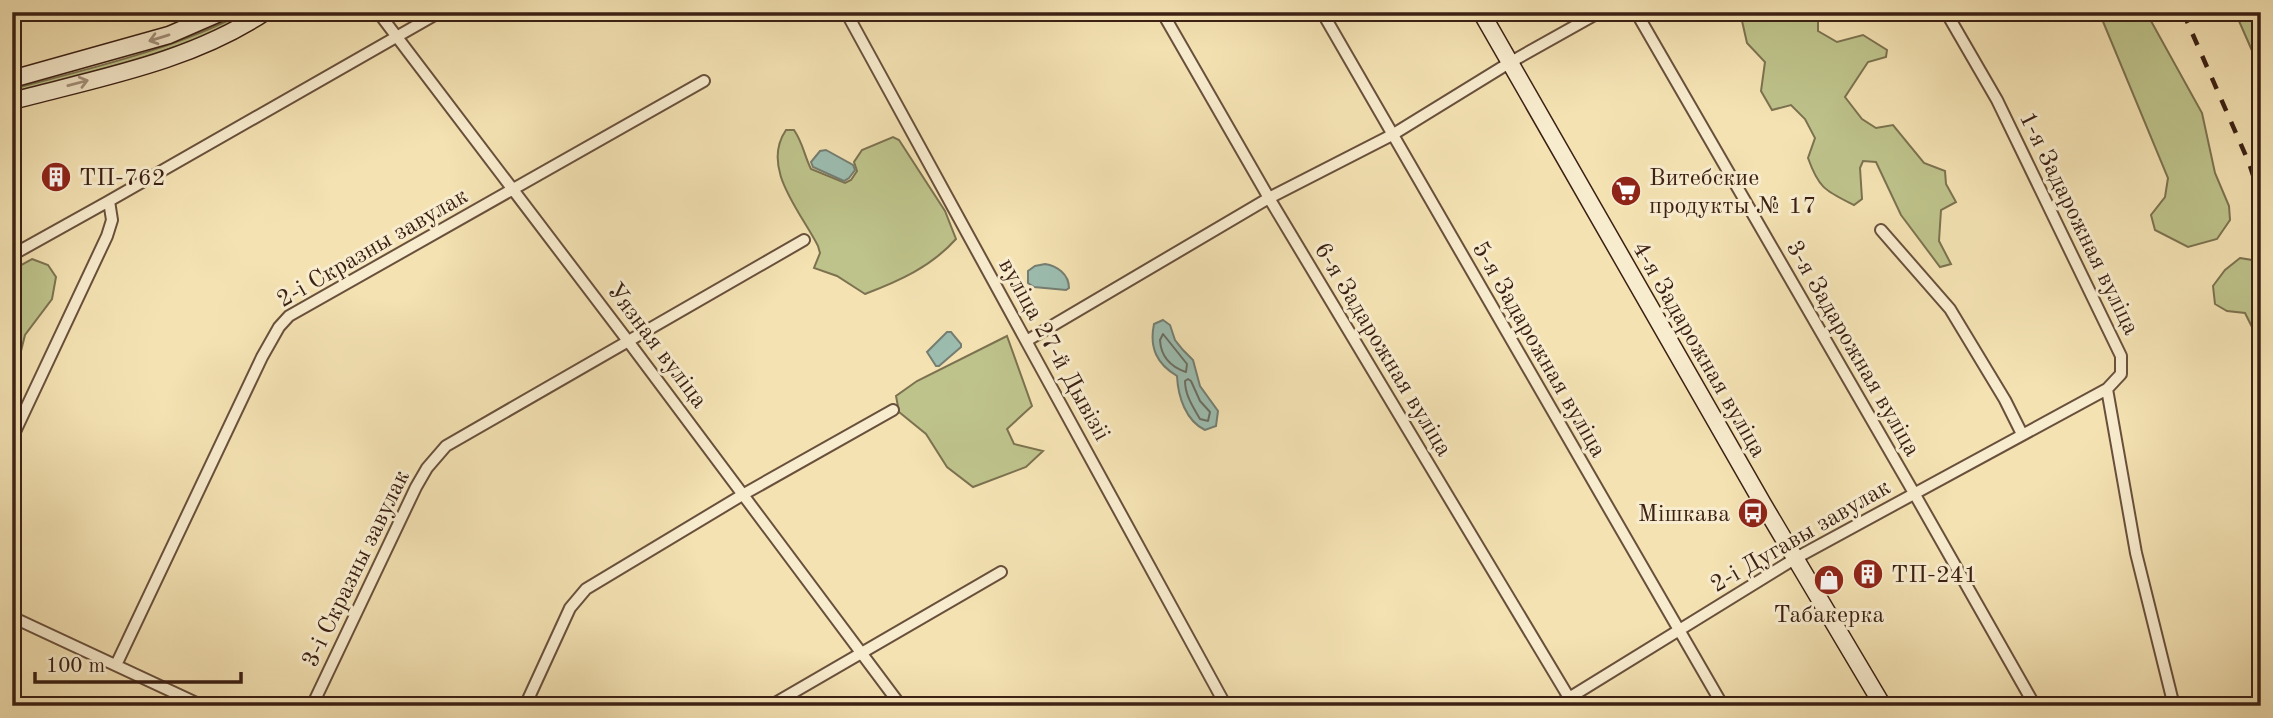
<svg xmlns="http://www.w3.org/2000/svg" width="2273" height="718" font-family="'Old Standard TT',serif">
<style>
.green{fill:#bec38b;stroke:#7c7250;stroke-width:2}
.water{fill:#9cbdb0;stroke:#757e72;stroke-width:2}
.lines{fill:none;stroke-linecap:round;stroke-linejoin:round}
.shore{stroke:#6c6e62;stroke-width:2}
.street-casing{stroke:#69503c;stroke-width:14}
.secondary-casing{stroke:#3b2014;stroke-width:19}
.street{stroke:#f8ecce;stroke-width:10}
.secondary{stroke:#f8ecce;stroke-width:16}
.rail{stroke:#3b2014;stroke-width:4.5;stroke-dasharray:12 12;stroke-linecap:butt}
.oneway{stroke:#a3907a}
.labels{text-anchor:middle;stroke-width:6;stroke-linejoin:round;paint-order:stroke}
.poi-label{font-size:24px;fill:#3b2014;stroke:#f8ecce;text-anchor:start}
.street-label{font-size:24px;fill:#3b2014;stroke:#f8ecce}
</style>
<rect width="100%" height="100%" fill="#f4e2b3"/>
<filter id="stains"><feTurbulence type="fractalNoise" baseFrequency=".00286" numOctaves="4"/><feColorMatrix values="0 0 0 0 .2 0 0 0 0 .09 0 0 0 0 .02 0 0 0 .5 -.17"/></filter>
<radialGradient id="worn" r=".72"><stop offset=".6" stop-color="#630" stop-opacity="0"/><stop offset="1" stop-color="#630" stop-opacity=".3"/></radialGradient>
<path class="green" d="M245 12H255C179 53 96 72 12 94V89C91 68 172 50 245 12Z
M1740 12H1818V31L1837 42 1863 35 1887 50 1886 57 1868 62 1845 97 1862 119 1876 128 1893 125 1924 163 1945 171 1946 184 1956 202 1941 210 1939 241 1951 264 1940 267 1901 215 1876 162 1863 161 1860 168 1862 199 1854 205C1826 191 1819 189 1808 158L1815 138 1805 119 1791 105 1772 110 1761 91 1765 62 1747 43Z
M2099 12H2146L2202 113 2215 173 2229 206 2230 220 2217 239 2188 247 2155 230 2151 215 2165 197 2168 178Z
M2235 12H2261V71Z
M786 130H794C803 143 804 155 811 169L845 183 851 180 857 171 854 162 862 150 893 137 899 140 945 211 956 239C931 267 899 281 865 294L837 276 814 268 820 253 818 246C801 212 760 168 786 130Z
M2240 258 2252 260 2261 273V424L2252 386 2254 331 2245 313 2227 311 2215 304 2213 286 2225 270Z
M32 259 48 265 56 277 52 299 25 335 21 351 12 365V270Z
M1007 336 1032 406 1007 429 1014 444 1043 451 1026 467 973 487 947 467 926 434 899 412 896 396 917 381Z"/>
<path class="water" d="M826 150 853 165 855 170 849 178 844 181 813 167 811 162 820 151Z
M1045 264C1057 266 1069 274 1069 288L1066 290 1034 287 1028 283V271L1035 266Z
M1163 320 1170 325 1175 340 1183 350 1193 360 1200 386 1218 411 1216 426 1205 430C1186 421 1178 397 1177 376 1157 364 1149 348 1154 324Z
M947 332H951L961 344V347L939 366H936L927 352Z"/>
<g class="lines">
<path class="shore" d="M1163 334 1187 364 1186 372C1171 367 1161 358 1160 340Z
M1188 379 1191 381 1200 401 1210 412 1208 421 1200 419C1193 407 1185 395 1185 381Z"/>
<g class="street-casing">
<path id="street" d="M378 12 628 341 901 706
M846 12 1226 706
M1162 12 1269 198 1574 706
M1322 12 1723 706
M1636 12 1914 493 2035 706
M1946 12 1997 100 2121 356V374L2107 389 2136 553 2174 706
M1881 230 1950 309 2005 400 2022 434
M12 255 109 201
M1028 340 1269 198 1392 135 1509 63 1600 12
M12 438 107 236 112 220 109 201 440 12
M12 617 203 706
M116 665 262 357 279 327 289 316 704 81
M312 706 416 487 427 468 446 446 804 240
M525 706 570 608 586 589 744 494 893 410
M770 706 1001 572
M1556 706 1796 558 2107 389"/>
</g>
<g class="secondary-casing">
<path id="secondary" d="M1481 12 1763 504 1883 706
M12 79 169 35 222 12
M12 101C98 78 190 62 265 12"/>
</g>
<use href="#street" class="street"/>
<use href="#secondary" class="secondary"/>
<path class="rail" d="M2183 12 2249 163 2261 199"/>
</g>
<defs><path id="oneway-shaft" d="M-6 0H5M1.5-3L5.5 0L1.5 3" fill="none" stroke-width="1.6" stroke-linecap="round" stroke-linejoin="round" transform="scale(1.75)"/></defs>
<g class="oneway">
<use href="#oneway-shaft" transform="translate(159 38) rotate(163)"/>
<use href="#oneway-shaft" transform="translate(78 83) rotate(-15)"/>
</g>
<defs>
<g id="building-disc" transform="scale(1.575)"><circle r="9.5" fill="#8f2418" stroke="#f8ecce"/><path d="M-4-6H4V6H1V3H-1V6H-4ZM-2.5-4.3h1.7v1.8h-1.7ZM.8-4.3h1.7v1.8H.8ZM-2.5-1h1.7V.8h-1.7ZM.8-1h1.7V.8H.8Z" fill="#fff"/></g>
<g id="supermarket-disc" transform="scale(1.575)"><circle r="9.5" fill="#8f2418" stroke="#f8ecce"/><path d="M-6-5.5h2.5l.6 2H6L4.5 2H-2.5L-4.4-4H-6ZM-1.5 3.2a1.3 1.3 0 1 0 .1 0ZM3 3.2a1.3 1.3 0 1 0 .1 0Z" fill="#fff"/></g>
<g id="bus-disc" transform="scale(1.575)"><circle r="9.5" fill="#8f2418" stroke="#f8ecce"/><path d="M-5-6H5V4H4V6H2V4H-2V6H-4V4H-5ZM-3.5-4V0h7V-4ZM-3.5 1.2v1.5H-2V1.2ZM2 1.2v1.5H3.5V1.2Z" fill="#fff"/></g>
<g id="shop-disc" transform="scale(1.575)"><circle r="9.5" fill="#8f2418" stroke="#f8ecce"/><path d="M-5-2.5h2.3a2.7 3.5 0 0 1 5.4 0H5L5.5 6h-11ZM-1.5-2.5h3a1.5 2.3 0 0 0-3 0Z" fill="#fff"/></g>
</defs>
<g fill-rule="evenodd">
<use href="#building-disc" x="56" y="177"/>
<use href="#supermarket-disc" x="1626" y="191"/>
<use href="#bus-disc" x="1753" y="513"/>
<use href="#building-disc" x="1868" y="574"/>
<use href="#shop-disc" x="1829" y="580"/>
</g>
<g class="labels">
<g class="poi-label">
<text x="79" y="185">ТП-762</text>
<text x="1649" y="185">Витебские<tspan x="1649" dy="28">продукты № 17</tspan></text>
<text x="1730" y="521" text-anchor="end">Мішкава</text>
<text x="1891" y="582">ТП-241</text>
<text x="1829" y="622" text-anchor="middle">Табакерка</text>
</g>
<g class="street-label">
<text transform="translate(2080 223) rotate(64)" y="8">1-я Задарожная вуліца</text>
<text transform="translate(372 247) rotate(-30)" y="8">2-і Скразны завулак</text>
<text transform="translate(658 345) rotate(53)" y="8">Уязная вуліца</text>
<text transform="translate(1854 348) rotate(60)" y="8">3-я Задарожная вуліца</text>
<text transform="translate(1055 349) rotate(61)" y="8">вуліца 27-й Дывізіі</text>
<text transform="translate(1384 349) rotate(59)" y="8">6-я Задарожная вуліца</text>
<text transform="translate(1540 349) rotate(60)" y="8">5-я Задарожная вуліца</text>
<text transform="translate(1700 349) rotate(60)" y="8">4-я Задарожная вуліца</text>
<text transform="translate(1800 535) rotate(-30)" y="8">2-і Дугавы завулак</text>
<text transform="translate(355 568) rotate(-64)" y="8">3-і Скразны завулак</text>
</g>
</g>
<rect width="2273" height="718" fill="none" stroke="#f4e2b3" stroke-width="42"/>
<rect x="14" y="14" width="2245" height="690" fill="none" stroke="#3b2014" stroke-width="3.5"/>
<rect x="21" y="21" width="2231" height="676" fill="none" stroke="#3b2014" stroke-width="2"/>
<path d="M35 672v10h206v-10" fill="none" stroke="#3b2014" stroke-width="3.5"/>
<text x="46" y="672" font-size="21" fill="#3b2014" stroke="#f8ecce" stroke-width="5" paint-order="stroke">100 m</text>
<rect width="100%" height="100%" filter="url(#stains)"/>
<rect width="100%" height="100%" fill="url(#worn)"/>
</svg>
